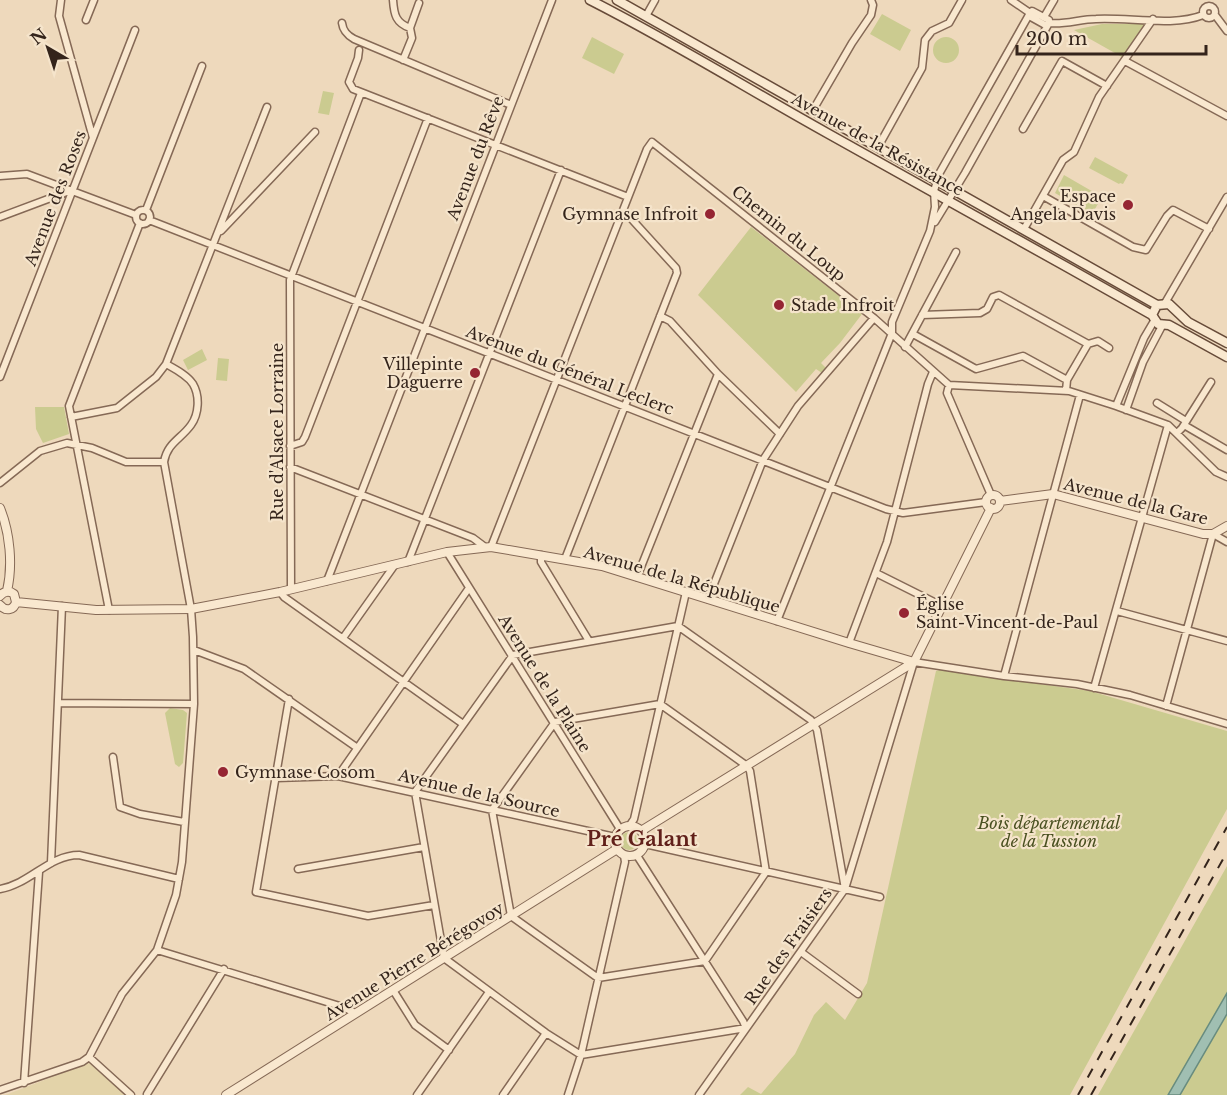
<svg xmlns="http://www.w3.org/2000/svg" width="1227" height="1095" font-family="'Libre Baskerville',serif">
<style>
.farmland{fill:#e3d3a9}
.green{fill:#cbcb90}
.water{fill:#a0bfb2;stroke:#688c7f;stroke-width:1.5}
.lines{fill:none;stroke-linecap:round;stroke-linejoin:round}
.minor-casing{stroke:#856956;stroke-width:9}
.tertiary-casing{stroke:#856956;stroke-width:10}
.secondary-casing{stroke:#674b39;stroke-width:11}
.minor{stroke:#f9e8cf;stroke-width:6}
.tertiary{stroke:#f9e8cf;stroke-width:8}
.secondary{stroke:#f9e8cf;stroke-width:8}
.rail{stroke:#34241b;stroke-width:2;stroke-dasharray:10 10;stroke-linecap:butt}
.poi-dot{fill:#952533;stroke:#f5e4cb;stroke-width:2}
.labels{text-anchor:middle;stroke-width:4.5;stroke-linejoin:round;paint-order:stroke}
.street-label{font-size:16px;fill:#34241b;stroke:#f5e4cb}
.poi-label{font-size:16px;fill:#34241b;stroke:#f5e4cb;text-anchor:end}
.park-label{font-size:16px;font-style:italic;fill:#4a5121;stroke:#f5e4cb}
.quarter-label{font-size:20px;font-weight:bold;fill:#61201a;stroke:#f5e4cb}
</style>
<rect width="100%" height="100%" fill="#eed9bc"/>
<path class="farmland" d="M89 1063 128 1095H4L8 1094Z"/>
<path class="green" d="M882 14 911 30 900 51 870 34Z
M1102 24H1144V25L1122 57 1074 30Z
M592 37 624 54 614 74 582 58Z
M933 50a13 13 0 1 1 26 0a13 13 0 1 1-26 0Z
M323 91 334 93 329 115 318 113Z
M1095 157 1128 175 1123 184 1120 183 1119 184 1089 168Z
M1064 175 1102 197 1092 214 1055 193Z
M751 227 862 314 840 343 821 363 826 368 822 373 816 369 796 392 698 295Z
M202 349 207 360 188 370 183 360Z
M218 358 229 359 227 381 216 380Z
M35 407H64L69 434 43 443 36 429Z
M940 670 1090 691 1227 731V809L1070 1095H740L748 1087 761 1094 795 1054 814 1015 826 1002 845 1020 867 983 936 671Z
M170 708 183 710 187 713 183 763 179 767 175 764 165 713Z
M620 841a9 9 0 1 1 18 0a9 9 0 1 1-18 0Z
M1227 866V993L1168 1095H1098Z
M1227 1014V1095H1180Z"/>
<path class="water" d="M1227 993V1014L1180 1095H1168Z"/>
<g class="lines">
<g class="minor-casing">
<path id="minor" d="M61 0 59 16 93 138
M393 0C394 15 396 23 410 28
M1203 12a6 6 0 1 1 12 0a6 6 0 1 1-12 0Z
M1215 15 1227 31
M646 16 655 0
M1029 16 1047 26
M1044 17 1054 0
M86 20 94 0
M342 23C343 31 347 35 354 39L511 105
M1049 23C1065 25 1080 19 1096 19 1129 17 1173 27 1203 15
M359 50 358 58 349 82 353 89 628 197
M403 60 412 38 410 28 419 3
M1125 61 1227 116
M813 110 852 43 871 15 873 5 871 0
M1023 129 1062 61 1107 86
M878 147 922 68 925 40 932 31 949 23 962 0
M0 176 27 174 136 215
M1043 196 1133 247 1146 250 1167 216 1173 210 1209 229
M146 210 202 66
M136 217a7 7 0 1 1 14 0a7 7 0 1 1-14 0Z
M0 217 72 190
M149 220 886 509 903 513 986 502
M935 222 965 173 1049 23V20L1032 11 1030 13 1011 0
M1024 229 1063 160 1074 152 1099 97 1153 19
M221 231 315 132
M1165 303 1227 197
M922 315 980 313 987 309 993 297 999 295 1088 344 1098 341 1109 348
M660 316 670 321 718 374 780 434
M913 334 976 369 1023 356 1067 380
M905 347 956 252
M0 377 135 30
M949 385 947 393 991 495
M1066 391 1067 380 1088 344
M1157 403 1186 421
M1116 406 1144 338 1154 321
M1126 410 1143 362 1162 326
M71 417 117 408 156 377 166 364 267 107
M1184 425 1227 450
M1177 433 1182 428 1211 382
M290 446 302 442 305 437 428 118
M290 467 473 538 485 547
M0 483 40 451 67 443 92 448 126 462H164
M491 547 647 149 652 142 874 318 949 385 1069 391 1116 406 1168 425 1216 472 1227 477
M447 552 620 829
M541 555V562L589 641
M565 559 677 273 676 268 627 214 623 211
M408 562 561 170
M876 573 942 606
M637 577 718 374
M327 581 552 0
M291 589 290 280 361 93
M280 592 284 597 463 724
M708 599 763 460 798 406 874 318
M109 610 69 406 140 223
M1117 611 1227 641
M777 621 892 333V322L930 231 935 207 934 191 939 174 1030 13
M343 638 394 566
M849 643 887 542 928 384 933 372
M194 650 244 669 356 747
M1004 676 1080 395
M1094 688 1168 425
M289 699 256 892 368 916 434 905
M58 703 194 704
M660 704 747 766 750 771 766 872 705 961 598 978 511 916 492 810 555 722Z
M1166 706 1213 534 1227 542
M113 757 120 807 140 814 184 822
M338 776 469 588
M276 778 338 776 615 837
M630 825 634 819 686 592
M645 844 880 897
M636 854 743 1021 746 1028 581 1055 546 1033 444 958 415 792 513 655 678 626 811 720 817 730 845 889
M51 863 62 606
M298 869 424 847
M0 889C30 884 49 855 79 855L179 879
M157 950 343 1007 355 1013
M801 952 858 994
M393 990 415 1025 449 1050
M89 1057 122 994 157 950 176 895 182 862 194 704 193 637 191 609 164 462C167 443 181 439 191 425 199 414 200 396 193 384 187 375 175 369 166 364
M89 1057 131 1095
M24 1083 39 872
M0 1090 82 1062 89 1057
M147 1094 224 969
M417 1095 489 992
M503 1095 546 1033
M568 1095 581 1055 625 862 624 855
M699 1095 845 889 914 662 1004 676 1077 684 1130 695 1227 724"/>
</g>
<g class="tertiary-casing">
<path id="tertiary" d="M986 502a7 7 0 1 1 14 0a7 7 0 1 1-14 0Z
M1000 501 1053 494 1203 534H1213L1227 526
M0 508C10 533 13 565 7 591
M0 596C4 591 9 590 14 594L16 602C14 610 6 612 0 605
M16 602 96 610 191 609 280 592 447 552 491 547 602 566 849 643 914 662
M914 662 991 508
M615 841a15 15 0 1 1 30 0a15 15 0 1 1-30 0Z
M641 831 914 662
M226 1095 617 849"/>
</g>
<g class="secondary-casing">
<path id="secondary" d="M590 0C671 41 748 89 827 133 936 194 1044 254 1152 315L1158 324 1169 325 1227 357
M617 0 1157 305
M1152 315 1157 305 1169 304 1188 322 1227 343"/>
</g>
<use href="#minor" class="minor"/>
<use href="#tertiary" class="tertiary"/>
<use href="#secondary" class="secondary"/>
<path class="rail" d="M1078 1095 1227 827
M1091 1095 1227 852"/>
</g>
<g class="poi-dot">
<circle cx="1128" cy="205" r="6"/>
<circle cx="710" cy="214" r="6"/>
<circle cx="779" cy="305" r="6"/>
<circle cx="475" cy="373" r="6"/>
<circle cx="904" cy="613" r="6"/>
<circle cx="223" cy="772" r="6"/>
</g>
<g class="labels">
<g class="street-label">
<text transform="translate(878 144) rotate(29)" y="6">Avenue de la Résistance</text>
<text transform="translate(475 158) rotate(-69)" y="6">Avenue du Rêve</text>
<text transform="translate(55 198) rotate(-69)" y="6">Avenue des Roses</text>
<text transform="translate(789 233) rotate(39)" y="6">Chemin du Loup</text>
<text transform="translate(570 370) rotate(21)" y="6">Avenue du Général Leclerc</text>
<text transform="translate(277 432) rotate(-90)" y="6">Rue d'Alsace Lorraine</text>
<text transform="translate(1136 501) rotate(14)" y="6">Avenue de la Gare</text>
<text transform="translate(682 579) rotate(16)" y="6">Avenue de la République</text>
<text transform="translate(545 683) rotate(58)" y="6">Avenue de la Plaine</text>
<text transform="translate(479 793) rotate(13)" y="6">Avenue de la Source</text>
<text transform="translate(788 946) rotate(-55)" y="6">Rue des Fraisiers</text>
<text transform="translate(414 961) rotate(-32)" y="6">Avenue Pierre Bérégovoy</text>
</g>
<g class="poi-label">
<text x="1116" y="202">Espace<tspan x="1116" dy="18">Angela Davis</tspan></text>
<text x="698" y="220">Gymnase Infroit</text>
<text x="791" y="311" text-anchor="start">Stade Infroit</text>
<text x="463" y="370">Villepinte<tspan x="463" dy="18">Daguerre</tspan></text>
<text x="916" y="610" text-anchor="start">Église<tspan x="916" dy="18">Saint-Vincent-de-Paul</tspan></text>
<text x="235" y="778" text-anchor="start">Gymnase Cosom</text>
</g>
<g class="park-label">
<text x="1049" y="829">Bois départemental<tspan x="1049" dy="18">de la Tussion</tspan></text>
</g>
<g class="quarter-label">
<text x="642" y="846">Pré Galant</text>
</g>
</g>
<g transform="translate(48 48) rotate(321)" stroke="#f5e4cb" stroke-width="4.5" paint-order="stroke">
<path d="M0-4.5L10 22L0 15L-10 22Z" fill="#34241b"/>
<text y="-9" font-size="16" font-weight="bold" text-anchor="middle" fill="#34241b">N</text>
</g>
<path d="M1017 45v9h189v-9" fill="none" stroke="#34241b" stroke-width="3"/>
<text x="1026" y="45" font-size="18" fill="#34241b" stroke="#f5e4cb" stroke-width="4.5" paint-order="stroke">200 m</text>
</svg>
